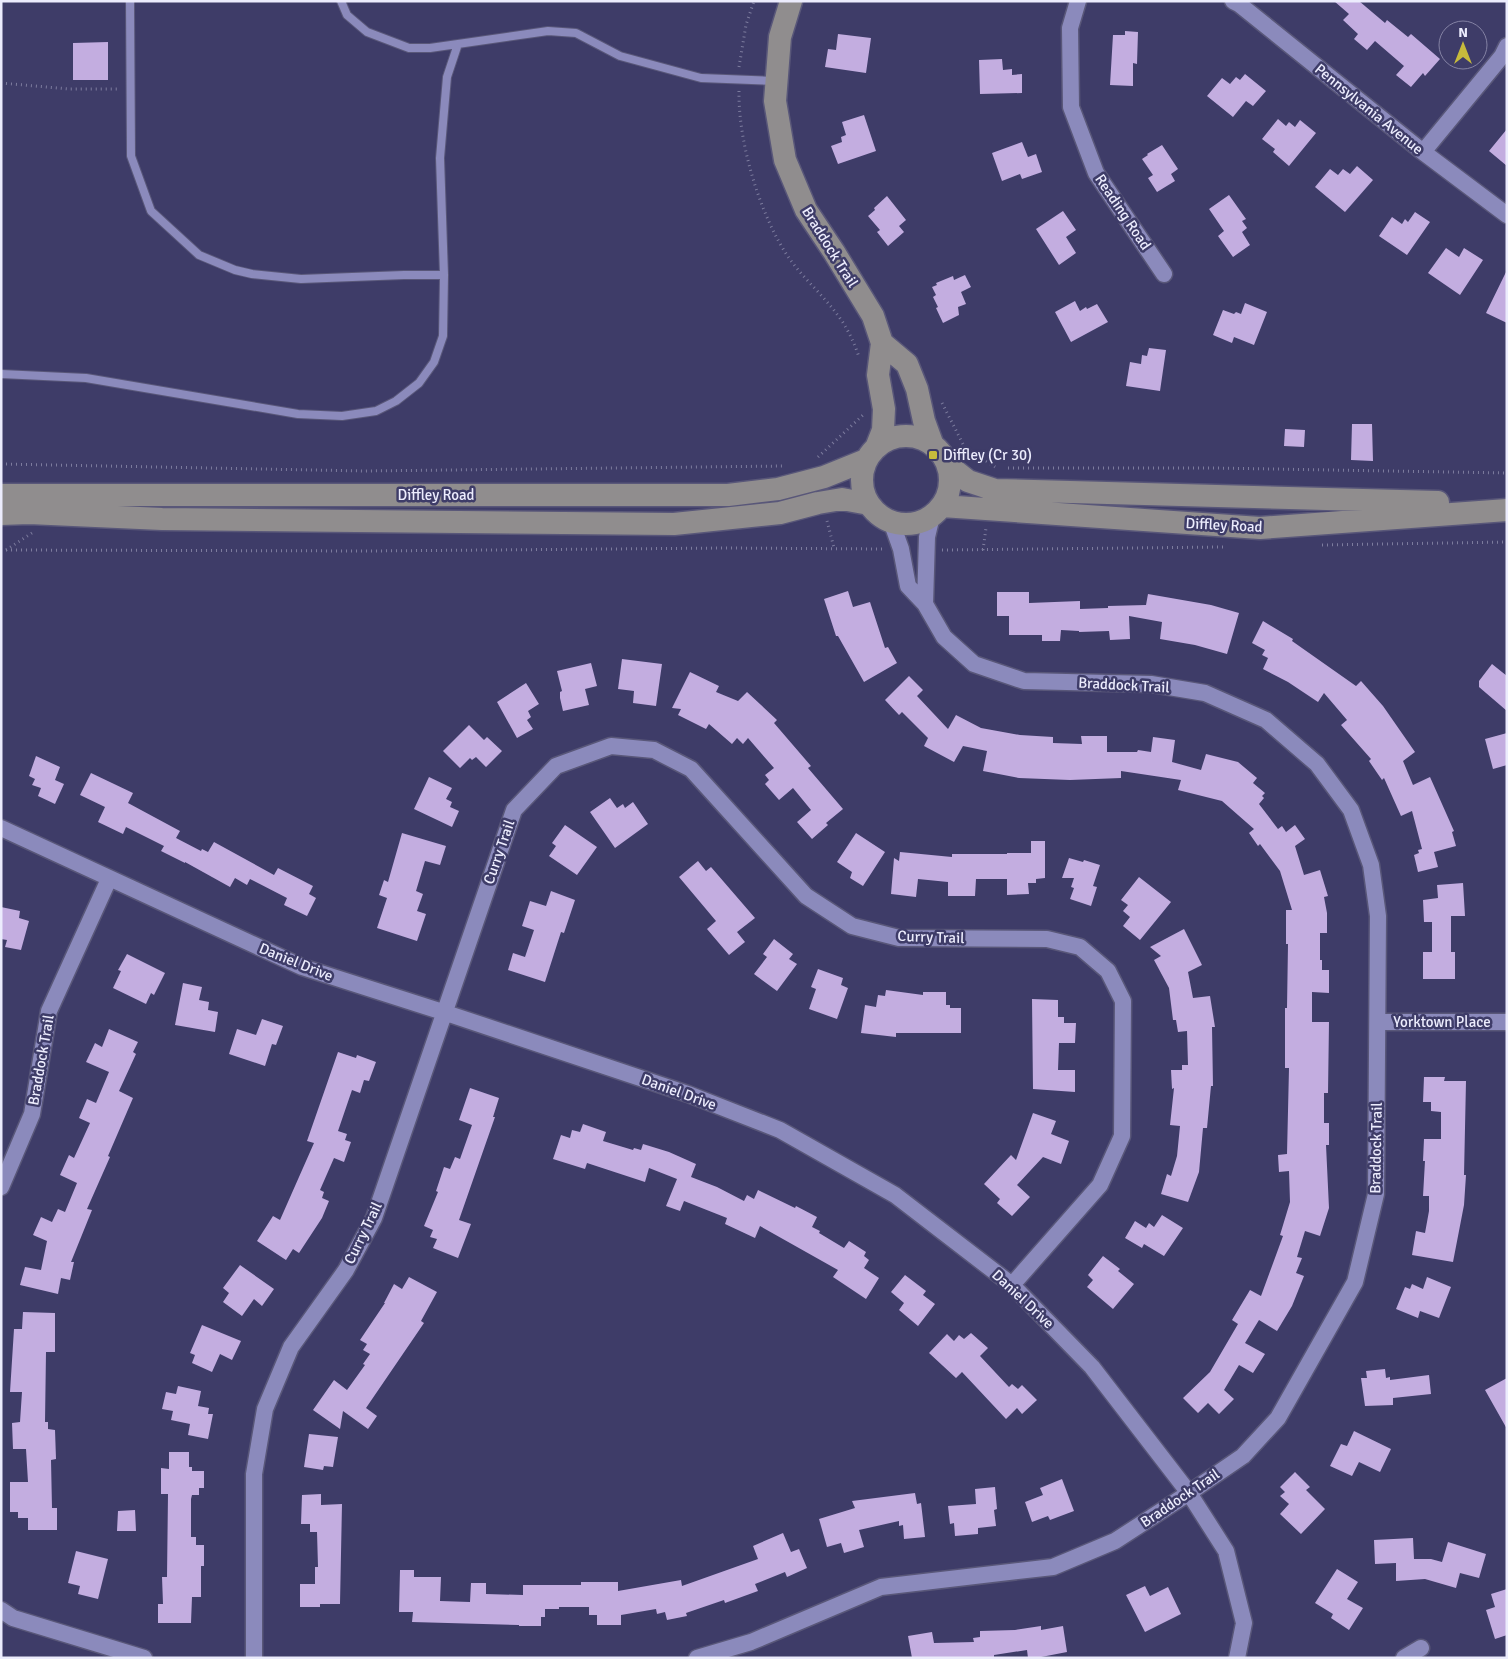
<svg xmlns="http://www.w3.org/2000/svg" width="1508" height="1659" font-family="Signika,sans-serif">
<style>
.building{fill:#c3ade0}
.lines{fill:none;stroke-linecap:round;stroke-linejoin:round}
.lane-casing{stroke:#595779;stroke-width:10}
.street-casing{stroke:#595779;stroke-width:19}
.secondary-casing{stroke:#595779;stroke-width:25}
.path{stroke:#7d7c9e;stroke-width:3;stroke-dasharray:1 4;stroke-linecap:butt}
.lane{stroke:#8b8abc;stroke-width:8}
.street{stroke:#8b8abc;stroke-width:16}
.secondary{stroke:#908d8e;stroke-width:22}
.poi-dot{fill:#c7bb3c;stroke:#3e3c68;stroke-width:2}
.labels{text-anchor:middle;stroke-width:5;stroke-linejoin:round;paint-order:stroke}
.street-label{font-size:15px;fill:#ececfd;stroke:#3e3c68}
.poi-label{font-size:15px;fill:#ececfd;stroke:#3e3c68;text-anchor:start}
</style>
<rect width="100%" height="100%" fill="#3e3c68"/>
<path class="building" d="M1334 1H1359L1385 23 1387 20 1408 37 1411 34 1440 59 1425 76 1423 73 1411 87 1396 75 1404 66 1375 41 1367 50 1354 39 1358 34 1343 20 1349 14Z
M1125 31 1138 32 1137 64 1133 63V86L1110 85 1113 35H1125Z
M838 34 871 38 866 73 825 67 828 49 836 50Z
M108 42V80H73V43Z
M1002 59 1003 70 1012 69V75L1022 74V93L980 94 979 60Z
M1245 74 1266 91 1253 106 1246 101 1233 117 1207 96 1222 78 1230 84 1236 77 1240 80Z
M864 115 876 151 838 164 831 146 842 142 841 137 846 135 842 122Z
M1278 119 1286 126 1289 122 1295 127 1300 120 1316 133 1289 166 1273 152 1275 149 1262 139Z
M1507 129V166L1489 151Z
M1022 142 1028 157 1036 154 1042 172 1022 179 1020 174 1002 181 992 153Z
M1162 145 1178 169 1171 174 1175 181 1157 192 1148 178 1153 175 1142 159 1148 155 1147 154Z
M1357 166 1373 180 1345 212 1315 187 1330 169 1338 175 1343 169 1350 174Z
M1229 195 1246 219 1242 221 1247 228 1242 232 1250 245 1233 257 1218 236 1224 231 1209 209Z
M887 196 906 220 899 226 904 232 888 246 877 232 880 230 868 216 875 210 874 208Z
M1063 211 1076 230 1066 237 1076 253 1059 265 1036 229Z
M1415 212 1430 222 1407 255 1379 236 1392 217 1402 224 1405 219 1408 222Z
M1446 248 1459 257 1464 248 1483 260 1460 295 1428 273Z
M1507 270V323L1486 313Z
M965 275 971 287 961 292 966 304 958 307 959 315 943 323 936 308 938 307 933 297 936 295 932 287 937 285 936 283 953 276 954 280Z
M1075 301 1080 311 1086 307 1087 309 1097 304 1108 322 1071 342 1055 312Z
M1245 303 1267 312 1254 345 1234 337 1232 343 1213 335 1223 310 1234 314 1236 312 1241 314Z
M1149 348 1166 350 1160 391 1126 386 1130 362 1141 364 1142 355 1147 356Z
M1352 424H1372L1373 461 1351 460Z
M1285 429 1305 430 1304 447 1284 446Z
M848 591 853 607 870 602 885 648 888 647 897 663 864 682 838 636H836L824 599Z
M997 592H1029V603L1080 601V609L1108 608V606L1146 605 1148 594 1211 605 1239 613 1227 654 1195 645 1160 639 1162 622 1129 616 1130 639 1110 640 1109 631 1079 632V631L1061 630 1060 641H1042V635H1009V616H997Z
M1263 621 1293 639 1292 641 1356 686 1361 681 1383 706 1415 752 1403 761 1413 785 1430 777 1454 831 1452 832 1456 846 1434 852 1438 867 1418 872 1414 855 1419 853 1418 850 1422 849 1412 811 1401 816 1384 778 1382 780 1369 761 1371 759 1341 725 1347 720 1324 693 1318 702 1288 682 1263 669 1268 658 1262 655 1265 650 1252 643Z
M622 659 662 664 656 706 633 703 634 691 618 689Z
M591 663 597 686 585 689 589 705 563 711 560 698V692L562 691 557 671Z
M1492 664 1507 676V711L1479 687V681Z
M690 672 719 686 716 692 738 701 747 692 777 720 774 723 811 766 808 768 843 809 826 823 828 825 812 839 797 822 811 810 793 788 779 800 765 784 769 780 765 775 774 768 748 738 743 744 737 738 732 744 709 724 706 729 678 715 681 709 672 708Z
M909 676 923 690 917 696 948 729 956 715 981 728 1020 735 1053 737V743L1082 744 1081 736H1107V752H1137L1138 750 1151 752 1153 737 1175 740 1172 762 1201 770 1206 754 1238 762 1257 778 1253 783 1265 793 1262 796 1264 798 1259 804 1278 829 1282 826 1286 832 1295 825 1305 839 1295 846 1304 875 1320 870 1328 896 1324 897 1327 913V933H1320V960H1322V970H1329V993L1312 992V1022H1329L1328 1093H1324V1123H1329V1145H1326L1329 1208 1320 1236 1305 1231 1297 1257 1302 1258 1296 1273 1304 1276 1292 1306 1277 1331 1259 1320 1245 1343 1265 1354 1253 1373 1239 1365 1224 1390 1234 1399 1219 1414 1208 1403 1198 1413 1183 1398 1210 1372 1238 1324 1232 1320 1250 1290 1261 1296 1283 1236 1280 1235 1290 1202 1289 1171 1279 1172 1278 1155 1287 1154 1289 1068H1285V1008H1287L1288 944H1286V910H1292L1280 871 1260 844 1258 846 1249 833 1254 829 1222 801 1178 790 1181 780 1121 771V778L1070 780 1019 778 983 771 987 751 963 746 954 762 924 746 928 738 902 712 899 715 885 700Z
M526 683 539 704 528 711 531 717 527 720 533 729 517 738 497 702Z
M469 725 484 740 487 737 502 751 486 767 476 757 472 760 470 758 460 768 443 751Z
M1507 733V765L1493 769 1485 739Z
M36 756 60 767 55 780 64 784 55 804 38 796 41 788 32 785 35 779 29 776Z
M91 773 133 793 128 803 180 831 176 838 201 851 202 849 208 852 214 842 274 875 278 868 313 886 309 894 316 898 307 916 284 905 287 898 250 879 247 885 235 878 230 887 185 862V863L161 851 164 846 126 827 123 834 98 822 105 807 80 795Z
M429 777 452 788 446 799 452 802 450 807 459 811 452 827 414 809Z
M610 798 617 808 623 804 625 808 633 802 648 824 615 848 590 812Z
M565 825 597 847 577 875 549 856 556 846 552 843Z
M402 833 446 846 440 865 425 861 416 891 423 894 417 911 426 914 417 941 377 928 387 898 379 895 384 880 388 882Z
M856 833 885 852 863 886 850 878 852 872 837 862Z
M1031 841H1045V878L1036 879V883H1028L1029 894 1007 895V879H976L975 896H948V882L918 879 916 897 891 894 894 858 899 861 900 852 952 857V854H1007V853H1031Z
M1069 858 1083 862 1084 860 1100 865 1093 886 1097 887 1091 906 1070 899 1074 888 1071 887 1074 878H1062Z
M698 861 706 871 711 867 755 918 737 932 745 942 729 955 707 929 716 921 679 877Z
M1139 877 1171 902 1140 940 1123 926 1130 917 1123 911 1128 905 1121 900Z
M1463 883 1465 916H1451V952H1455V979H1423V952H1432V922H1424L1423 900 1438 898 1437 885Z
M551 891 575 900 564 933 561 932 545 982 508 970 513 953 525 957 534 930 522 926 530 901 546 906Z
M1 907 20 911 19 918 29 921 21 950 5 947 7 940 1 939Z
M1184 929 1202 965 1188 972 1193 998 1210 996 1215 1027H1212L1213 1086H1211L1207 1128H1203L1199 1172 1188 1202 1161 1194 1167 1174 1171 1176 1177 1156 1180 1126 1170 1125 1174 1088 1172 1089 1171 1070H1182V1065H1188L1187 1031 1178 1032 1176 1020H1173L1169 988 1154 960 1161 956 1150 947Z
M774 939 793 954 789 959 797 964 777 991 754 974 767 957 763 954Z
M127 954 165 973 154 995 151 993 146 1004 113 988 121 971 118 970Z
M818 969 843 978 841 985 848 988 837 1019 809 1009 816 989 811 987Z
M183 983 202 987 199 1000 209 1002 208 1010 218 1012 215 1032 175 1025Z
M886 990 923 995V992H946V1005H950V1008H961V1033H896V1037L861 1033 865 1005 876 1007 878 995 885 996Z
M1032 999 1058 1000V1017H1064V1023H1076L1075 1043H1059L1058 1070H1075V1092L1033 1089Z
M262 1019 283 1026 276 1045 272 1044 265 1066 229 1054 237 1029 256 1035Z
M109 1029 138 1042 133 1052 136 1054 119 1091 133 1098 108 1156 110 1157 87 1209 92 1210 71 1262H74L70 1280 61 1278 58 1294 20 1285 25 1267 41 1270 47 1241 33 1235 41 1217 52 1222 58 1209 65 1212 77 1183 60 1175 69 1155 74 1158 90 1123 79 1118 87 1099 96 1103 109 1072 86 1062 95 1043 102 1047Z
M338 1052 356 1058 357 1055 376 1062 369 1081 364 1080 360 1093 352 1090 338 1131 347 1134 345 1140 351 1142 344 1162 334 1158 320 1190 324 1192 322 1198 329 1201 322 1218 299 1253 293 1249 286 1260 257 1241 273 1216 280 1220 314 1143 307 1141Z
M1424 1077H1445L1444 1081H1466L1464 1175H1466L1464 1205 1453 1262 1412 1255 1416 1231 1425 1233 1429 1211V1196H1423L1425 1161H1423L1424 1139H1441V1112L1431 1111V1102H1423Z
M470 1088 499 1098 493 1117H495L459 1220 471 1224 458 1258 433 1248 437 1239 430 1237 433 1230 424 1226 438 1192 436 1191 444 1167 450 1169 455 1157 460 1159 472 1125 459 1120Z
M1033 1113 1056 1121 1051 1134 1069 1141 1061 1164 1043 1157 1017 1185 1030 1197 1012 1216 997 1203 1000 1199 984 1184 1011 1155 1016 1160Z
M583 1124 606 1132 603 1141 633 1150 634 1148 641 1150 643 1144 669 1152 696 1164 691 1177 717 1187 744 1201 747 1195 754 1199 758 1190 795 1208 796 1206 817 1217 812 1227 820 1231 819 1233 844 1248 849 1241 866 1252 864 1256 869 1260 864 1268 879 1278 866 1299 833 1277 838 1270 760 1226 755 1238 725 1224 727 1218 684 1201 680 1211 666 1206 677 1179 649 1168 645 1182 587 1163 585 1169 553 1159 561 1135 570 1138 572 1130 580 1132Z
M1162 1215 1183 1228 1164 1256 1144 1244 1142 1248 1125 1238 1135 1221 1146 1228 1149 1223 1154 1227Z
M1103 1256 1120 1269 1118 1271 1134 1284 1113 1309 1087 1287 1093 1280 1088 1275Z
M240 1265 274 1289 262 1306 254 1299 242 1316 223 1302 229 1293 223 1288Z
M905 1275 926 1291 923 1295 935 1304 918 1326 899 1310 904 1303 891 1292Z
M409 1277 437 1292 421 1321 424 1323 366 1408 377 1416 368 1429 343 1411 340 1429 313 1410 334 1380 347 1390 365 1365 363 1364 370 1354 363 1350 367 1344 360 1340 385 1303H384L394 1284 402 1289Z
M1427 1277 1451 1287 1439 1318 1420 1311 1418 1318 1396 1309 1405 1287 1410 1289 1412 1284 1423 1289Z
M23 1312 55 1313V1352H46L45 1422H48V1429L55 1430 56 1459 51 1460 52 1508H57V1530H28V1518H18V1512H10V1482H28L26 1449H13L12 1423 20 1422 22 1392H10L14 1329H22Z
M202 1325 241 1341 232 1360 220 1354 212 1372 192 1363 195 1355 190 1353Z
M971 1333 988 1348 980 1356 1009 1387 1012 1384 1018 1389 1022 1385 1037 1400 1022 1414 1017 1408 1006 1419 962 1372 956 1378 929 1353 947 1334 954 1341 959 1335 964 1339Z
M1385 1369 1386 1378 1390 1377V1380L1429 1375 1431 1394 1393 1398V1405L1365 1406 1361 1378H1367L1366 1371Z
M1507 1378V1429L1485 1390Z
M178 1386 201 1391 198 1406 209 1408 208 1414H213L208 1439 188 1435 190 1424 171 1420 173 1411 162 1409 166 1392 176 1394Z
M1354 1431 1391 1449 1380 1472 1359 1462 1352 1476 1330 1466 1341 1444 1347 1446Z
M309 1434 338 1437 333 1467 324 1466 323 1470 304 1467Z
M169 1452H189V1467H192V1471H204V1488H199V1495H192L191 1499V1537H196V1545H204V1566H201V1597H192L191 1623H158V1604H163L162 1577H167L168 1494H161V1468L169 1469Z
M1295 1472 1310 1487 1306 1490 1325 1509 1301 1534 1280 1514 1289 1504 1280 1496 1285 1492 1280 1487Z
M1062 1479 1074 1511 1050 1520 1048 1516 1032 1522 1025 1502 1043 1495 1040 1488Z
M995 1487 997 1509 994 1510 996 1526 978 1528V1534L955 1536 954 1523 950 1524 948 1506 976 1504 975 1489Z
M915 1493 917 1504 921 1503 925 1537 904 1539 903 1525 899 1526V1521L859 1530 864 1547 844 1553 841 1543 827 1547 819 1519 855 1508 852 1501Z
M321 1494V1505L342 1504 340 1604H320V1607H300V1584H315V1567H318L317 1532H310V1524H301L302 1495Z
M135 1510 136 1531H117L118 1511Z
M783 1533 791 1552 799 1549 807 1568 787 1577 785 1572 755 1584 758 1591 725 1603 724 1600 686 1613 687 1616 667 1620 665 1612 657 1614 656 1609 621 1615V1625H597V1615H589V1607H559V1609H545V1617H541V1626H519V1625L412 1622 413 1612H399L400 1570H414V1577H441L440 1601 470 1602 471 1583H486V1594L523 1595V1585H581V1582H618V1591L681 1580 682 1586 758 1559 753 1546Z
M1413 1538 1414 1559H1431L1442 1562 1448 1542 1486 1554 1479 1578 1460 1573 1456 1588 1425 1579 1396 1581V1563L1375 1564 1374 1540Z
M76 1551 108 1559 98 1599 78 1594 80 1586 68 1583Z
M1337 1569 1358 1582 1347 1599 1363 1608 1349 1630 1331 1618 1333 1614 1315 1603Z
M1145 1586 1150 1596 1168 1587 1181 1614 1145 1632 1126 1595Z
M1507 1589V1635L1495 1639 1486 1610 1495 1607 1491 1594Z
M1041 1626V1630L1063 1626 1067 1652 1036 1658H1028L1027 1650 994 1655V1658H912L908 1636 932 1632 934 1643 974 1642 973 1638 980 1637V1631L1015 1630Z"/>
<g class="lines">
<g class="lane-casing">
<path id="lane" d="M130 1 131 156 151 211 199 255 235 270 252 274 301 279 404 275H444L440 158 447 77 458 44
M341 1 347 15 367 32 409 48H430L548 31 576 33 620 56 701 78 774 81
M1 374 86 378 298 414 342 416 376 411 396 401 419 383 434 362 443 336 444 275"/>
</g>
<g class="street-casing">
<path id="street" d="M1078 1 1070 28 1071 107 1096 173 1164 274
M1233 1 1239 4 1423 152 1507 215
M1423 152 1502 56 1507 46
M925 604 927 537 932 516
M1 828 302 967 443 1012 688 1094 780 1130 895 1195 1012 1285 1092 1367 1189 1493 1226 1551 1244 1623 1237 1658
M1378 1022H1507
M1 1187 32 1114 49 1011 109 879
M1 1610 13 1618 144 1658
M254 1658V1474L265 1409 291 1347 346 1270 374 1218 514 810 556 766 611 746 654 750 691 769 806 896 852 926 899 938 1047 939 1080 947 1108 971 1123 1001 1122 1136 1100 1185 1012 1285
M697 1658 751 1642 881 1587 1053 1567 1115 1541 1189 1493 1243 1456 1278 1418 1355 1282 1376 1194 1378 916 1371 865 1351 810 1317 764 1266 720 1205 693 1151 684 1024 681 974 664 944 637 925 604 908 586 901 549 891 521
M1404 1658 1421 1648"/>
</g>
<g class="secondary-casing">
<path id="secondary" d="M791 1 780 37 775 101 785 160 806 210 834 252 873 316 882 343 878 375 884 409 883 430 876 448
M882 343 907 364 917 389 924 421 932 443
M862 480a44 44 0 1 1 88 0a44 44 0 1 1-88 0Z
M949 466 968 481 995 490 1438 502
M1 495H728L778 489 824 477 866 460
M942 506 1260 528 1507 510
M1 514 29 513 162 519 674 524 780 513 818 503 842 499 869 504"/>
</g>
<path class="path" d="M739 67 746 25 754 1
M1 83 69 89H120
M739 91C738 142 760 216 789 258 803 278 822 294 836 313 846 325 854 342 859 357
M942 403 964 446 995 467
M818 457 863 415
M1 464 365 471 783 466
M1008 468H1213L1507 473
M827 521 834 548
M1322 545 1507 542
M1 550 371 551 726 548 883 549
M6 550 32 533
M942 550 1223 547
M983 550 986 528"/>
<use href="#lane" class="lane"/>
<use href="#street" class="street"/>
<use href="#secondary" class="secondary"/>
</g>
<rect class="poi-dot" x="928" y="450" width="10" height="10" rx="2.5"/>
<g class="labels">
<g class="street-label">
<text transform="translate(1369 109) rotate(39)" y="5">Pennsylvania Avenue</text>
<text transform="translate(1123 212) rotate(56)" y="5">Reading Road</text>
<text transform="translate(830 247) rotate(58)" y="5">Braddock Trail</text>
<text x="436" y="500">Diffley Road</text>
<text transform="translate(1224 525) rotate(3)" y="5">Diffley Road</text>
<text transform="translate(1124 685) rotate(3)" y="5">Braddock Trail</text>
<text transform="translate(499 852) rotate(-71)" y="5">Curry Trail</text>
<text transform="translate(931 937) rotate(2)" y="5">Curry Trail</text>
<text transform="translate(296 962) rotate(22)" y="5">Daniel Drive</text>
<text x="1442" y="1027">Yorktown Place</text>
<text transform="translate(41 1060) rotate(-80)" y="5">Braddock Trail</text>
<text transform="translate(679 1092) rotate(20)" y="5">Daniel Drive</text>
<text transform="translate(1376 1148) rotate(-89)" y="5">Braddock Trail</text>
<text transform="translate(363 1233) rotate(-64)" y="5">Curry Trail</text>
<text transform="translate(1023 1299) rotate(43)" y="5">Daniel Drive</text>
<text transform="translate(1180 1498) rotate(-34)" y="5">Braddock Trail</text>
</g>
<g class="poi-label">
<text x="943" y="460">Diffley (Cr 30)</text>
</g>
</g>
<rect width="1508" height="1659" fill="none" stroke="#ececfd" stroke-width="5"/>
<g transform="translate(1463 45)"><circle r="24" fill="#3e3c68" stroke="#8482a4"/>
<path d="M0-4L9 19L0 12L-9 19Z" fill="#c7bb3c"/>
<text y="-8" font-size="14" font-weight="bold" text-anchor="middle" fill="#ececfd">N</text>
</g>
</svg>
